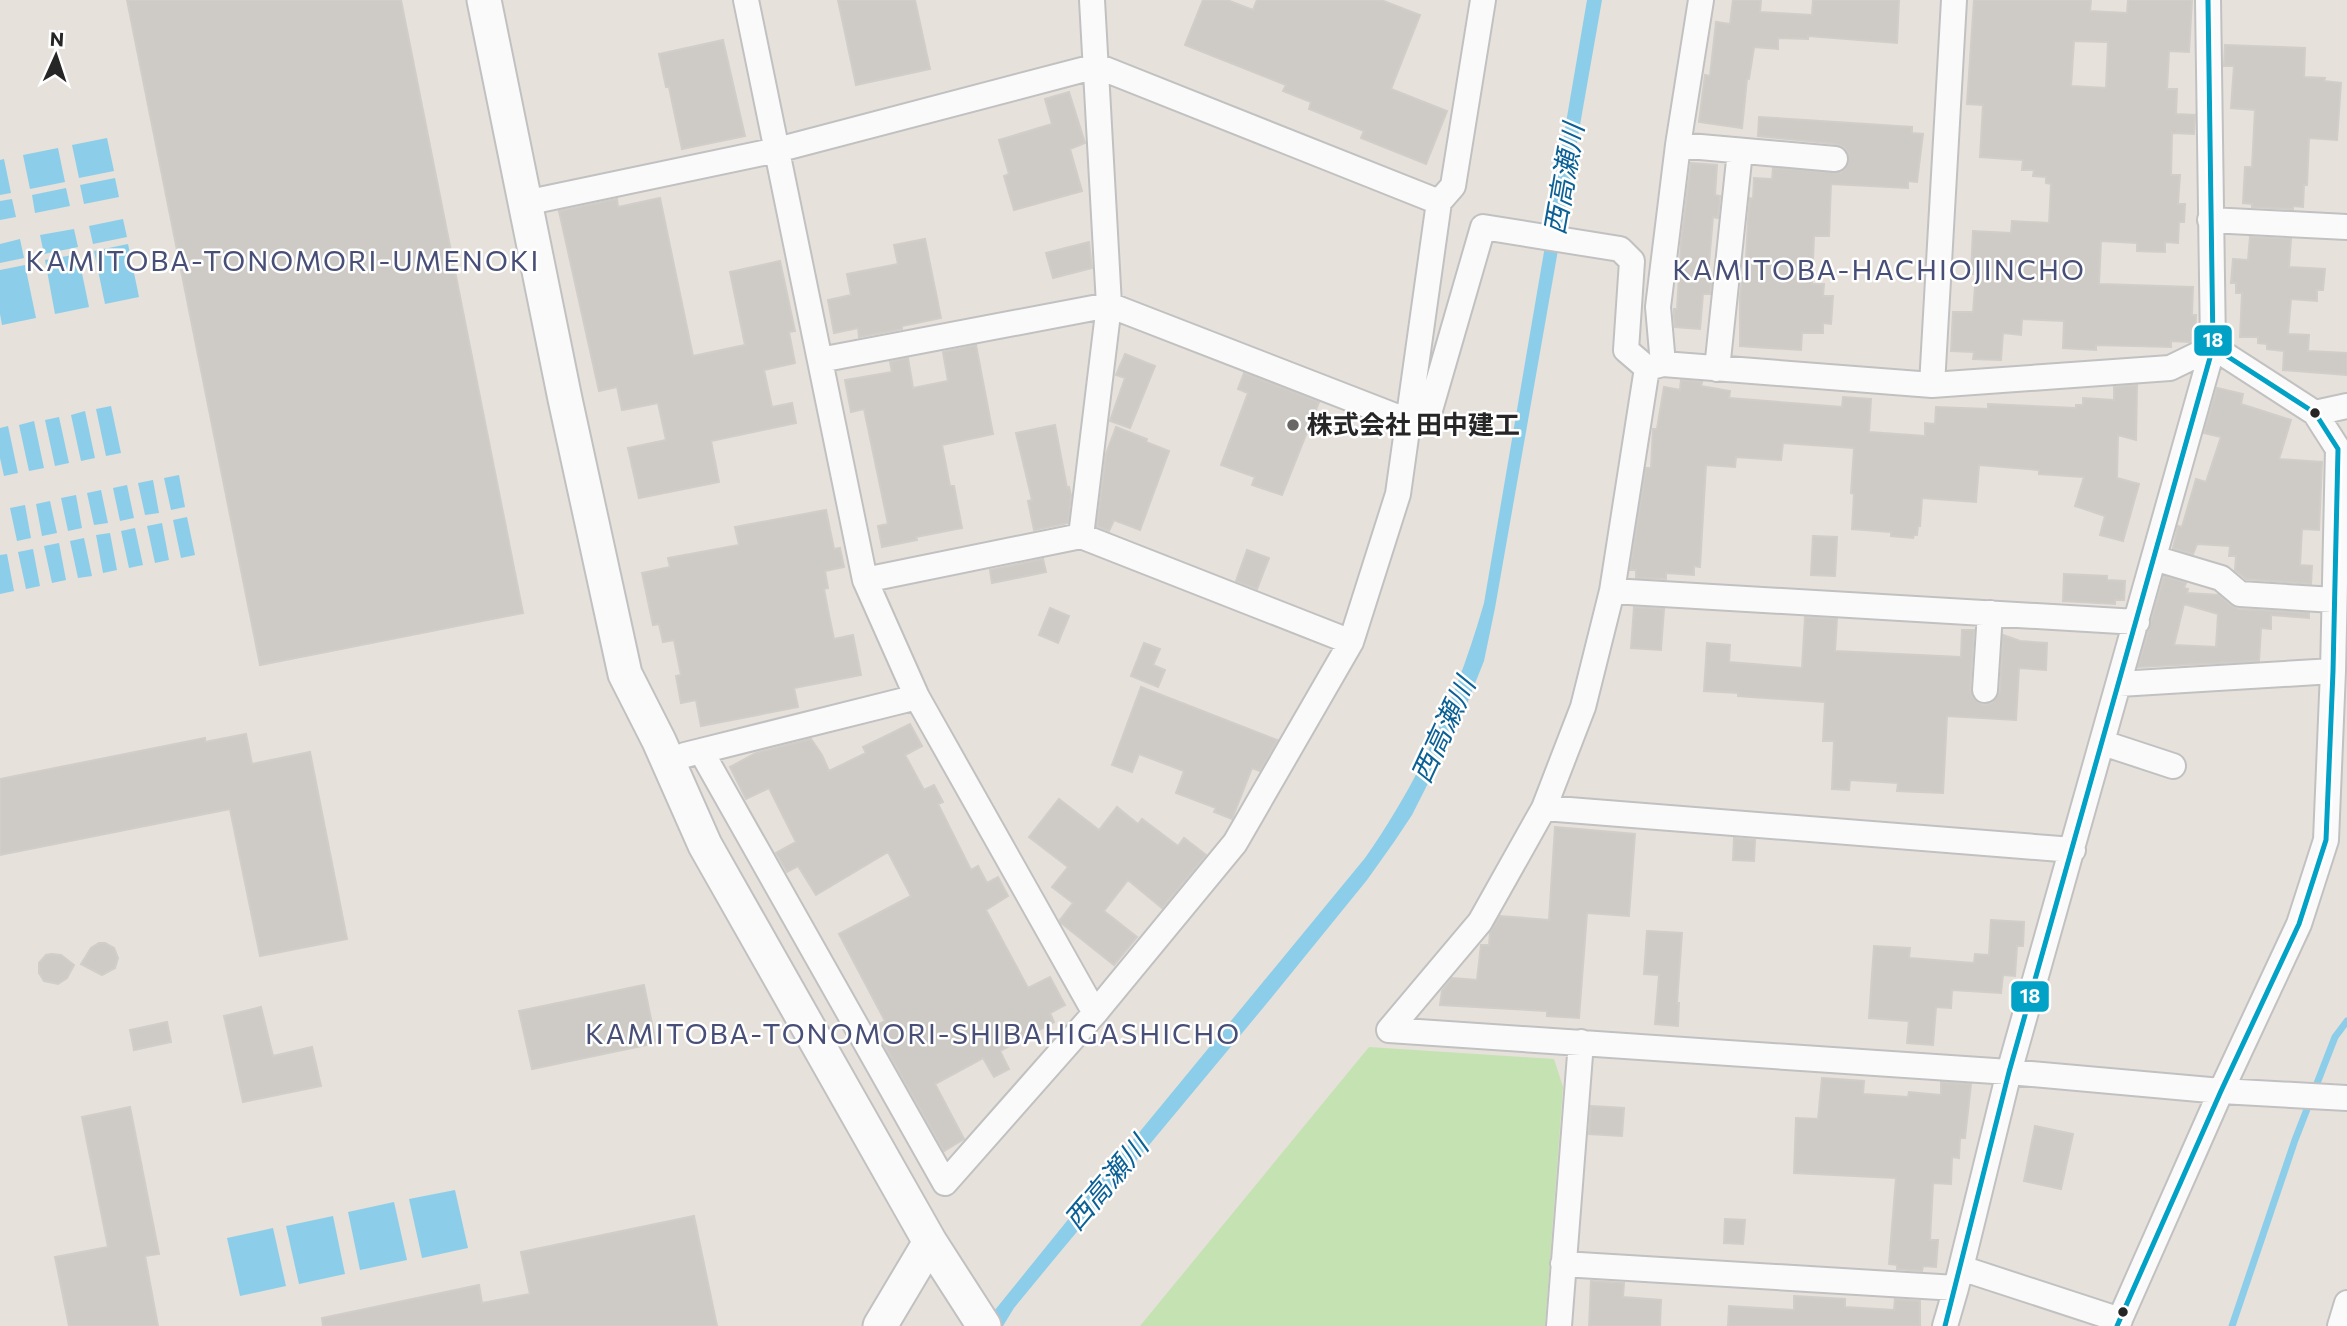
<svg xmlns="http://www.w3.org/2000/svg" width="2347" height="1326" font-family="Commissioner,'Noto Sans JP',sans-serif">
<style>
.green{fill:#c5e2b2}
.water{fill:#8ccee9}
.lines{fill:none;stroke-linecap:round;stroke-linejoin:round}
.stream{stroke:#8ccee9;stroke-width:7}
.building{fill:#cecbc7;stroke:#d1cdc8;stroke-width:2;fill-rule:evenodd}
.street-casing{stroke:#c2c1c1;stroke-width:28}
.secondary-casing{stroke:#c2c1c1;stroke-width:37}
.street{stroke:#fbfafa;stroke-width:24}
.secondary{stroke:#fbfafa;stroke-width:33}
.bus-1-casing{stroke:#fff;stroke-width:10}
.bus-1{stroke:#02a2c6;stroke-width:5}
.bus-dot{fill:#262626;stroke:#fff;stroke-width:2.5}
.poi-dot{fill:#696765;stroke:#fff;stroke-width:2.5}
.labels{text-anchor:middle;stroke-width:5;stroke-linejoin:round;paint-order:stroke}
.poi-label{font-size:26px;font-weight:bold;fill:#262626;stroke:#fff;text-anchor:start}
.water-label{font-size:28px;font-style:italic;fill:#0b6196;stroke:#fff}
.neighbourhood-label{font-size:28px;letter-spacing:2px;fill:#474e77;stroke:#fff}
.line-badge{stroke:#fff;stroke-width:2.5}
.badge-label{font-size:19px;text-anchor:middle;font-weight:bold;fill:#fff}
</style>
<rect width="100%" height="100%" fill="#e6e1db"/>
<path class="green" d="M1369 1047 1554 1059 1563 1087 1545 1326H1140Z"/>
<path class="water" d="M1587 0H1602L1495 608 1484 661 1462 716 1412 815 1394 842 1367 880 1263 1008 1051 1263 1014 1308 1003 1326H982L1100 1180 1365 858C1420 780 1458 694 1484 603Z
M107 138 114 171 79 178 72 145Z
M58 148 65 182 30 189 23 155Z
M4 159 11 193 0 195V160Z
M115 178 119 197 84 204 80 185Z
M66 188 70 206 35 213 32 195Z
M12 199 16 217 0 220V201Z
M123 219 127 237 93 244 89 226Z
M74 229 78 247 44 254 40 235Z
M20 239 24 258 0 263V244Z
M128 244 139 297 105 304 94 251Z
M78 254 89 307 55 314 45 260Z
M25 265 36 318 2 325 0 314V270Z
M111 406 121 453 106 456 96 409Z
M85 411 95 458 81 461 71 415Z
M59 417 69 463 55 466 45 420Z
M34 421 44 468 29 471 19 425Z
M8 426 18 473 4 476 0 458V428Z
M179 475 185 507 171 510 164 478Z
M153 480 159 513 145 515 138 483Z
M127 485 134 518 120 521 113 488Z
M101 490 108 523 94 525 87 493Z
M76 495 82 528 68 531 61 498Z
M50 501 57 533 42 536 36 504Z
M25 505 31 538 17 541 10 508Z
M187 517 195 555 181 558 173 520Z
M162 523 169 560 155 563 147 526Z
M135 528 143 565 129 568 121 531Z
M110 533 117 570 103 573 96 535Z
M84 538 92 576 78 578 70 541Z
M59 543 66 580 52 583 44 546Z
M33 549 40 586 26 589 18 552Z
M7 554 14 591 0 594V555Z
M455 1190 468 1248 422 1258 409 1199Z
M394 1202 407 1260 360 1270 348 1212Z
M333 1216 345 1274 299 1284 286 1226Z
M273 1228 286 1286 240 1296 227 1238Z"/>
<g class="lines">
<path class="stream" d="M2232 1326 2295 1140 2335 1037 2347 1021"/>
</g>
<path class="building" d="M127 0H401L523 613 260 665Z
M838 0H915L930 69 856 85Z
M1203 0H1227L1253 10 1257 0H1381L1420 15 1391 89 1447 111 1426 164 1361 138 1364 131 1309 109 1311 102 1283 91 1286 85 1185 45Z
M1733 0H1761L1760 12 1812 15 1813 0H1899L1897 43 1808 36V39L1778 38V49L1754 47 1749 79H1747L1742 128 1699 122 1705 75 1710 76 1716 22 1730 24Z
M1974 0H2091L2090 11 2127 13 2128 0H2192L2189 52 2169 51 2167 89H2177L2176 114 2195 115 2194 134 2172 133 2171 175H2180L2178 204H2185L2184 222H2179L2178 243 2165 242V252L2137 251V243L2101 241 2099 284 2193 287 2192 315H2196L2195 339 2189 342 2171 341V347L2096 345V350L2063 348 2064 321 2022 319 2021 335 2003 333 2001 360 1973 359 1974 352 1951 351 1953 312H1973L1976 274H1971L1973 231 2011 233 2012 221 2049 223 2051 184 2046 183V177L2033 176 2034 170H2022L2023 160 1980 157 1983 105 1967 104ZM2074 41 2108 42 2106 88 2071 86Z
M723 40 745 136 682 149 669 87H666L659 54Z
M2225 45 2305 48 2304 77 2325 78 2324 81 2341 83 2337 140 2309 138 2307 185H2304L2303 207 2293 206V209L2252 207V204L2243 203 2245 167H2252L2255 110 2231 108 2234 66H2224Z
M1069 92 1085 143 1070 149 1082 191 1014 210 1004 176 1009 174 999 140 1052 124 1045 99Z
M1759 117 1912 127V133L1923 134 1917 182 1908 181V188L1831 184 1829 236H1814L1812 284H1824L1823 296H1833L1831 324 1823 323V333H1802L1801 350 1740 346V297L1742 278H1745L1748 220 1750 198 1753 199 1754 178 1772 179 1773 168 1841 173 1847 167 1849 153 1844 147 1836 144 1758 136Z
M1691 163 1717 165 1715 195 1720 196 1718 218 1713 217 1708 275 1712 276 1710 294H1703L1700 329 1675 327 1674 317V309H1677L1681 243Z
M660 198 693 356 745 345 730 272 780 261 795 331 789 332 795 363 764 370 772 407 792 403 796 423 711 441 719 482 639 498 628 448 666 440 658 403 622 410 617 387 599 391 559 211 617 199 618 207Z
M2250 237 2291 239 2289 267 2325 269 2323 290H2317V301L2291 299 2288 334 2309 335 2308 351 2347 353V375L2283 370 2284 351 2267 349V344L2258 343V337H2240L2242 293H2236V283H2231L2233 259 2248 260Z
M925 239 941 318 902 326V329L859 337 858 328 834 333 828 300 851 295 847 274 898 264 894 245Z
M1089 242 1092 268 1053 278 1046 253Z
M976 345 993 434 942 445 950 486H954L962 528 916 537 917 540 882 547 878 526 888 524 864 409 851 412 845 380 892 372 890 362 908 358 913 388 948 381 943 352Z
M1125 354 1155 366 1130 428 1110 421 1125 378 1116 375Z
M1244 373 1319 402 1282 495 1252 485 1255 477 1221 465 1248 393 1238 389Z
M1681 380 1702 382 1701 386 1730 391 1729 398 1842 407 1843 397 1871 399 1869 432 1925 436V423L1935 424 1936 407 1988 409V404L2076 408V405H2083V398L2114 400V387L2137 385 2136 440 2118 435 2117 478 2139 484 2123 541 2100 535 2105 516 2075 506 2084 477 2039 474V470L1979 465 1976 502 1922 498 1920 526H1918L1917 535H1914L1913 538 1891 536V532L1852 529 1854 494 1851 493 1854 448 1783 443 1781 460 1736 457 1735 467 1706 465 1700 567 1694 566V575L1666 573V579L1636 578V570H1630L1646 468H1651L1653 429H1657L1664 387 1680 390Z
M2217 388 2243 394 2241 404 2291 420 2279 459 2322 462 2319 530 2302 529 2300 565 2312 566 2311 584 2246 579 2235 570 2236 556H2229L2230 546 2197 544 2193 554 2173 548 2178 526 2182 527 2196 479 2206 482 2221 437 2204 433Z
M1055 425 1067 488 1069 487 1071 495 1068 523 1034 530 1028 501 1032 500 1016 433Z
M1116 427 1147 439 1146 442 1169 451 1140 530 1114 520 1109 531 1097 526 1106 454Z
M826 510 834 549 840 548 844 567 825 571 828 588 824 589 828 610 834 639 853 635 861 675 794 688 798 707 701 726 696 700 681 703 676 676 681 675 674 640 663 642 659 624 653 625 642 573 670 567 668 558 739 545 735 527Z
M1813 536 1837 537 1835 576 1811 575Z
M1247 550 1269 558 1257 589 1236 581Z
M1043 559 1046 572 992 583 990 570Z
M2064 574 2107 576V580L2125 581 2124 600H2115V604L2063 601Z
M2164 576 2186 583 2184 588 2188 589 2187 593 2219 595 2230 605 2238 609 2309 613V618L2271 615V629L2261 628 2259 661 2138 667ZM2184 604 2218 614 2216 647 2174 645Z
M1634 607 1664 609 1661 650 1631 648Z
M1050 608 1069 616 1058 643 1039 635Z
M1805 617 1837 619 1835 651 1961 657 1962 630H1974L1970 690 1972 697 1983 705 1992 703 2000 692 2003 635 2020 641 2047 643 2046 670 2019 668 2016 720 1947 716 1943 793 1897 791 1898 783 1850 780 1849 790 1832 789 1834 741H1823L1825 702 1738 696V693L1704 691 1707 643 1730 645 1729 662 1802 668Z
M1144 643 1160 649 1153 665 1165 670 1158 687 1131 676Z
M1141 687 1277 740 1260 771 1252 768 1232 819 1214 812 1216 808 1176 793 1184 771 1139 754 1132 772 1112 765Z
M910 724 922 746 905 755 924 790 934 785 943 802 938 804 971 870 978 866 987 883 998 877 1008 896 986 910 1028 988 1050 977 1065 1005 1050 1013 1054 1022 1000 1051 1009 1069 994 1077 983 1058 935 1084 964 1139 944 1151 874 1027 885 1021 839 934 911 896 888 852 816 895 798 866 787 872 776 853 796 842 769 788 746 799 730 767 756 753 811 739 822 755 829 771 866 753 863 747Z
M246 734 252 764 310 752 347 939 260 956 230 809 0 855V779L205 738V742Z
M1059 799 1099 830 1117 807 1138 824 1142 819 1178 846 1184 838 1206 855 1162 908 1128 880 1104 911 1137 937 1114 965 1061 923 1060 920 1073 903 1052 887 1068 867 1029 837Z
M1555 827 1635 834 1629 916 1587 913 1579 1018 1547 1016V1011L1440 1005 1442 991 1452 978 1477 980 1481 945H1489L1490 933 1500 916 1549 920Z
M1734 838 1755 840 1754 861 1733 860Z
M1991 920 2024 922 2023 946H2017L2015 976 2003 975 2001 993 1952 990 1951 1008 1936 1007 1933 1045 1907 1043 1909 1021 1869 1018 1874 946 1910 948 1909 958 1974 963 1975 954 1989 955Z
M1647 931 1682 933 1677 1003H1679L1678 1026 1655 1024 1659 975 1644 974Z
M99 943H105L114 948 118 958 115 968 102 975 81 964 91 948Z
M51 954 61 955 74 965 67 978 58 984 44 981 39 973V963L46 955Z
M644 985 656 1043 532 1069 519 1011Z
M261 1007 273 1056 312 1047 321 1086 243 1102 224 1016Z
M167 1022 171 1042 134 1050 130 1030Z
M1822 1078 1864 1081 1863 1094 1908 1097 1909 1092 1941 1095V1082L1971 1084 1965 1138H1960L1959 1158 1952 1157 1951 1184 1933 1183 1930 1240H1938L1936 1267 1923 1266 1922 1271 1897 1269V1265L1889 1264 1896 1178 1794 1173 1796 1118 1818 1119Z
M1591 1106 1624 1108 1622 1136 1589 1134Z
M130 1107 159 1254 145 1256 158 1326H69L55 1257 108 1247 82 1117Z
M2035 1126 2073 1134 2061 1189 2024 1181Z
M694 1216 717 1326H323L322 1318 479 1285 482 1303 530 1294 521 1252Z
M1725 1219 1745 1220 1743 1244 1724 1243Z
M1591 1281 1624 1283 1623 1297 1661 1300 1660 1326H1589Z
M1794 1296 1845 1299V1307L1894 1310 1895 1299 1920 1301V1326H1728L1729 1306 1794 1310Z"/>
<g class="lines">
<g class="street-casing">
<path id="street" d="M746 0 865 580 917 697 1095 1013
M1678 145 1835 159
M525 203 777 150 1097 66 1439 202
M2210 220 2347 227
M820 360 1109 305 1408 421 1430 410 1483 227 1620 249 1632 261 1626 350 1647 368 1612 591 1583 707 1544 808 1480 922 1389 1030
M1663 364 1658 307 1678 145 1701 0
M1647 368 1663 364 1932 385 2170 368 2213 347
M1717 369 1740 151
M1932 385 1954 0
M2315 413 2347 406
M1081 536 1109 305 1092 0
M2154 558 2221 578 2240 594 2334 600
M865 580 1081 536 1351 642
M1612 591 2137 622
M2119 684 2333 671
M1985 690 1990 613
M2103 743 2173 766
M701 751 945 1183 1095 1013 1235 843 1351 642 1398 494 1439 202 1453 186 1483 0
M685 755 917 697
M1544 808 2073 850
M1389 1030 2009 1072 2221 1091 2347 1098
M1563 1264 1956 1288
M1961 1268 2120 1320
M1559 1326 1581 1042
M1945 1326 1956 1288 2009 1072 2213 347 2208 0
M2117 1326 2221 1091 2299 924 2326 840 2333 671 2338 449 2315 413 2213 347
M2340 1326 2347 1303"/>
</g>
<g class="secondary-casing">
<path id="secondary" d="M484 0 565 399 625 674 659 741 705 845 930 1242 984 1326
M880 1326 930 1242"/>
</g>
<use href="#street" class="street"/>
<use href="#secondary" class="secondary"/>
<g class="bus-1-casing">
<path id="bus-1" d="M1945 1326 2009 1072 2213 347 2208 0
M2117 1326 2221 1091 2299 924 2326 840 2333 671 2338 449 2315 413 2213 347"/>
</g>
<use href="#bus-1" class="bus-1"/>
</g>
<g class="bus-dot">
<circle cx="2315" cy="413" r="6"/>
<circle cx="2123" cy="1312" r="6"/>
</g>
<circle class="poi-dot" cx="1293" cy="425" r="7"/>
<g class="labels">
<g class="poi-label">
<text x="1307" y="434">株式会社 田中建工</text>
</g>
<g class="water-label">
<text transform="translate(1564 179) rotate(-80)" y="10">西高瀬川</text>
<text transform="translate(1443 730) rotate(-65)" y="10">西高瀬川</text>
<text transform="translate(1106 1183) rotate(-50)" y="10">西高瀬川</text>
</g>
<g class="neighbourhood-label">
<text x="283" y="271">KAMITOBA-TONOMORI-UMENOKI</text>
<text x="1879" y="280">KAMITOBA-HACHIOJINCHO</text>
<text x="913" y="1044">KAMITOBA-TONOMORI-SHIBAHIGASHICHO</text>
</g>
</g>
<g class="line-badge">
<rect x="2193" y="324" width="40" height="33" rx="7" fill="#02a2c6"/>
<rect x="2010" y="980" width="40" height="33" rx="7" fill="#02a2c6"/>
</g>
<g class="badge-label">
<text x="2213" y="347">18</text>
<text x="2030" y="1003">18</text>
</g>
<g transform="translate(56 56) rotate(3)" stroke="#ffffff" stroke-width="5" paint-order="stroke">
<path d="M0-5L12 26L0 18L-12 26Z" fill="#262626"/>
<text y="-10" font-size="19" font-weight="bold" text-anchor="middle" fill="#262626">N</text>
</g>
</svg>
